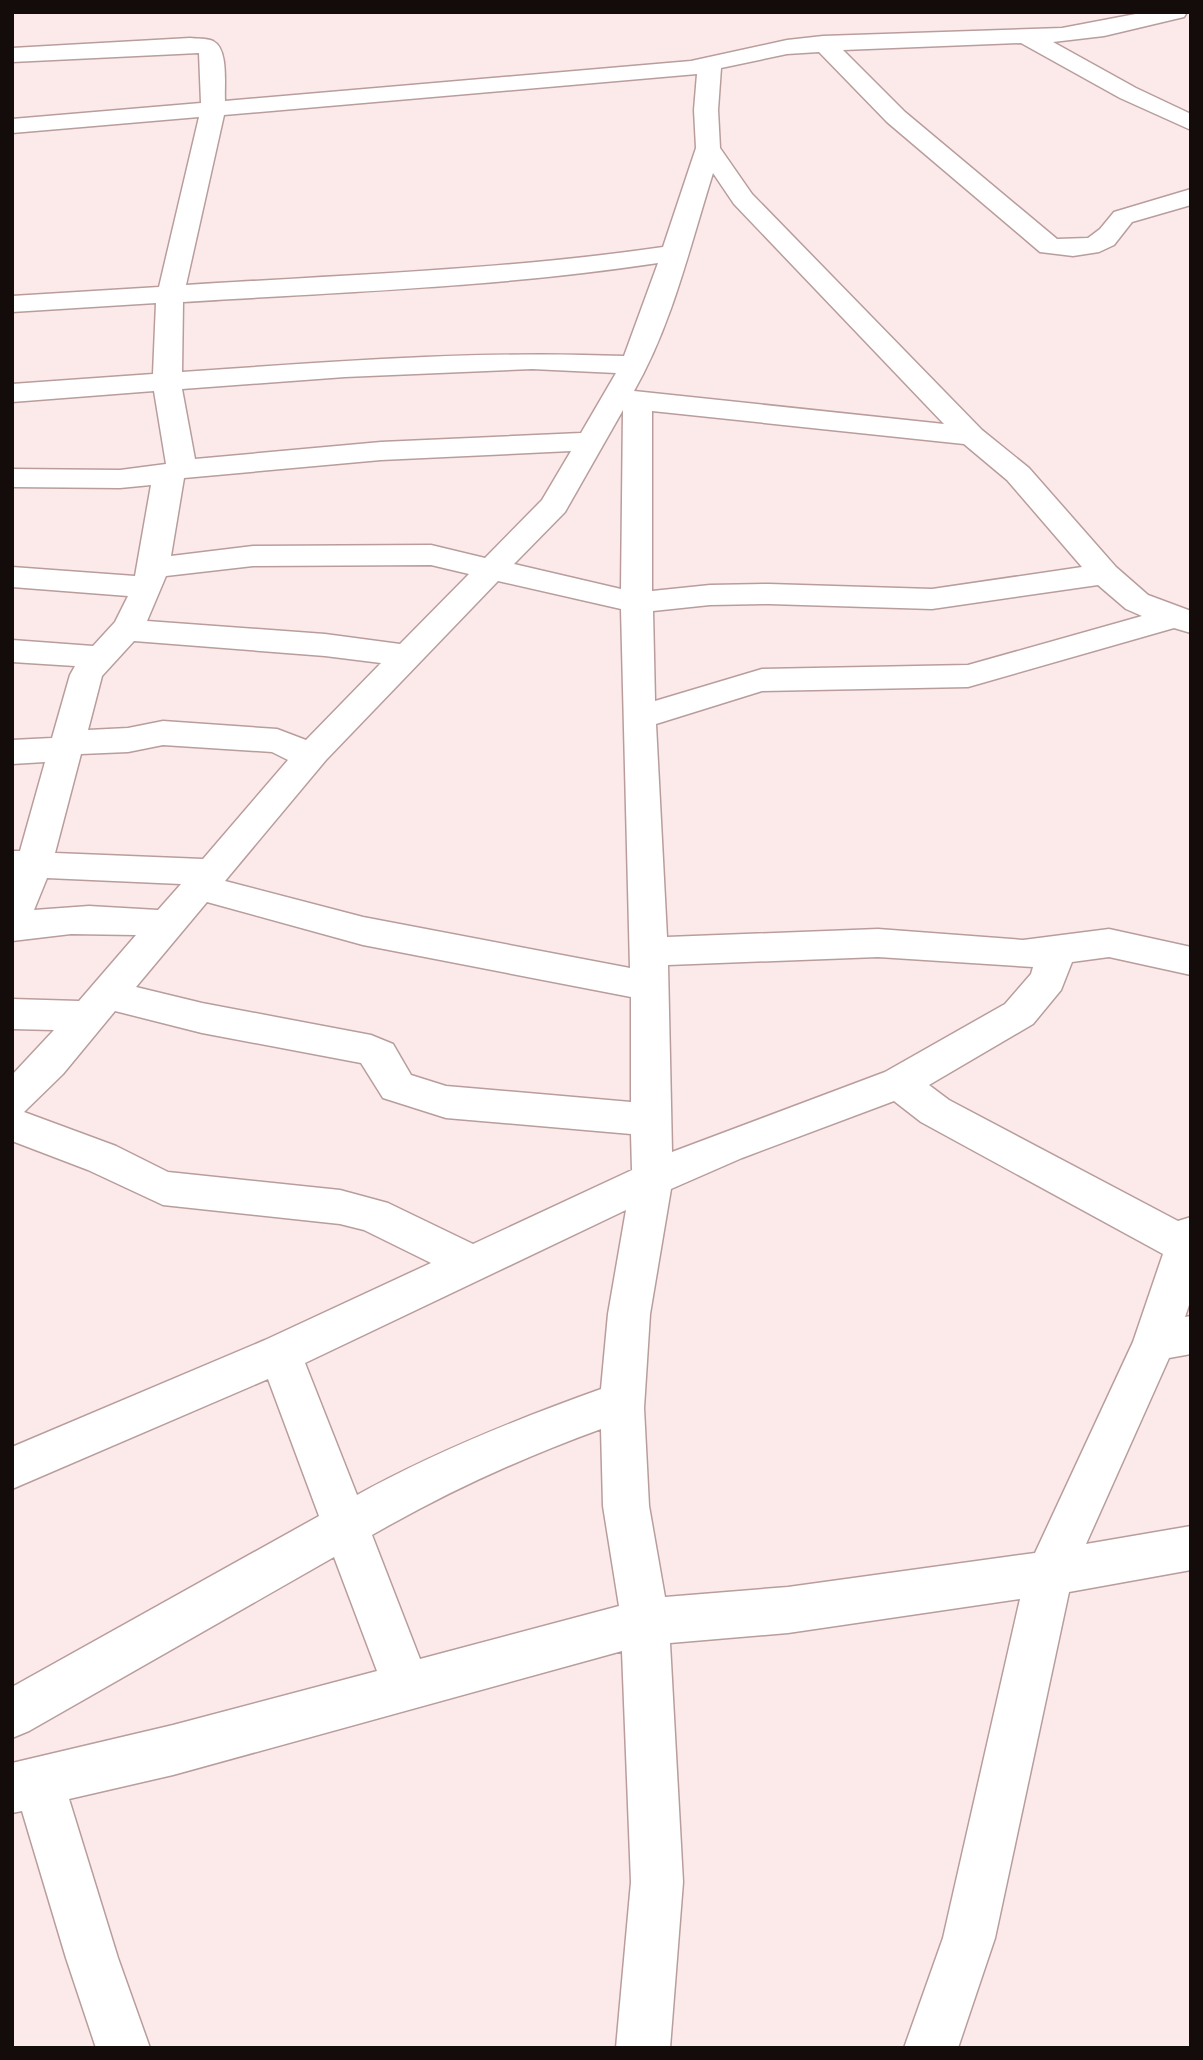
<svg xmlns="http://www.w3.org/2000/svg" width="1203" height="2060" font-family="Barlow,sans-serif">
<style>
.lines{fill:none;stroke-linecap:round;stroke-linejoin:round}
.street-casing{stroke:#b99d9d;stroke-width:3}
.street{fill:#fff;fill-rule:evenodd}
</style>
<rect width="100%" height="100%" fill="#fceaea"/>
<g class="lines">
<g class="street-casing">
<path id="street" d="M1146 12H1187L1184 17 1104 36 1053 42 1136 88 1191 114V130L1120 98 1021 43 843 50 905 112 1057 239 1088 238 1100 229 1114 212 1191 189V205L1132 222 1114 245 1099 252 1073 256 1040 252 887 122 819 52 787 54 721 68 718 110 720 148 752 194 982 430 1029 468 1116 567 1148 595 1191 611V633L1174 628 968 687 762 691 656 724 667 937 878 929 1023 940 1109 929 1191 947V975L1109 957 1072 962 1061 990 1033 1024 929 1085 949 1100 1178 1221 1191 1217V1299L1185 1317 1191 1316V1354L1169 1358 1086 1544 1191 1526V1570L1069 1592 995 1938 958 2048H904L943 1938 1020 1599 788 1633 670 1643 683 1882 670 2048H616L631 1882 622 1651 173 1775 69 1799 118 1958 150 2048H96L66 1958 22 1811 12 1813V1763L173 1725 377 1671 334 1557 29 1731 12 1738V1687L319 1516 268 1379 12 1489V1447L265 1340 431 1263 364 1230 340 1224 163 1205 88 1170 12 1141V1075L54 1030 12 1029V999L79 1001 136 935 71 934 12 941V851H20L45 762 12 764V740L52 738 70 675 75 666 12 662V640L93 646 115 622 128 596 12 587V567L135 576 151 485 120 488 12 487V469L120 470 166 464 154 391 12 402V384L153 374 156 303 12 312V296L159 287 199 117 12 133V119L201 103 199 53 12 62V48L190 38C197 39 206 38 213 41 229 49 224 85 225 101L691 61 787 40 823 36 1062 28ZM697 74 694 110 696 148 663 247C505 270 345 275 186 285L224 115ZM713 173 734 204 944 424 634 391C672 325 690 246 713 173ZM658 263 624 356C476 350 329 362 182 372L183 302C342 292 501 287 658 263ZM532 369 616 373 581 433 381 442 195 459 182 389 345 377ZM623 410 621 589 514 564 565 512ZM652 411 964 444 1007 480 1082 567 932 589 769 584 710 585 652 591ZM571 451 542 500 485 558 431 545 253 546 171 556 184 478 381 460ZM431 565 469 574 400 644 325 634 147 621 166 576 253 566ZM498 581 621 609 630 968 363 917 225 881 326 760ZM1098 585 1126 609 1142 616 968 665 762 669 655 701 653 611 710 605 769 604 932 609ZM134 641 325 656 381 663 306 740 277 729 163 721 128 728 88 730 102 676ZM163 745 272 752 288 760 203 859 55 853 81 754 128 752ZM47 878 181 884 158 910 89 906 34 910ZM207 902 363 945 631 997V1102L446 1086 411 1075 393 1044 371 1035 202 1003 136 987ZM878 957 1033 967 1031 974 1005 1004 885 1072 672 1152 668 965ZM115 1011 202 1033 361 1063 383 1098 446 1118 631 1134 632 1170 473 1244 388 1203 340 1190 168 1172 116 1146 24 1112 63 1074ZM894 1101 921 1122 1163 1254 1133 1342 1035 1553 788 1587 665 1597 649 1506 644 1408 650 1314 671 1189 742 1158ZM626 1210 608 1314 601 1389C517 1419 435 1452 357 1495L305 1363ZM601 1429 603 1506 619 1606 420 1659 372 1535C445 1493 521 1458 601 1429Z"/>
</g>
<use href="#street" class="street"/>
</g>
<rect width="1203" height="2060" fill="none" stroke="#140b0b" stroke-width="28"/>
</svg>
